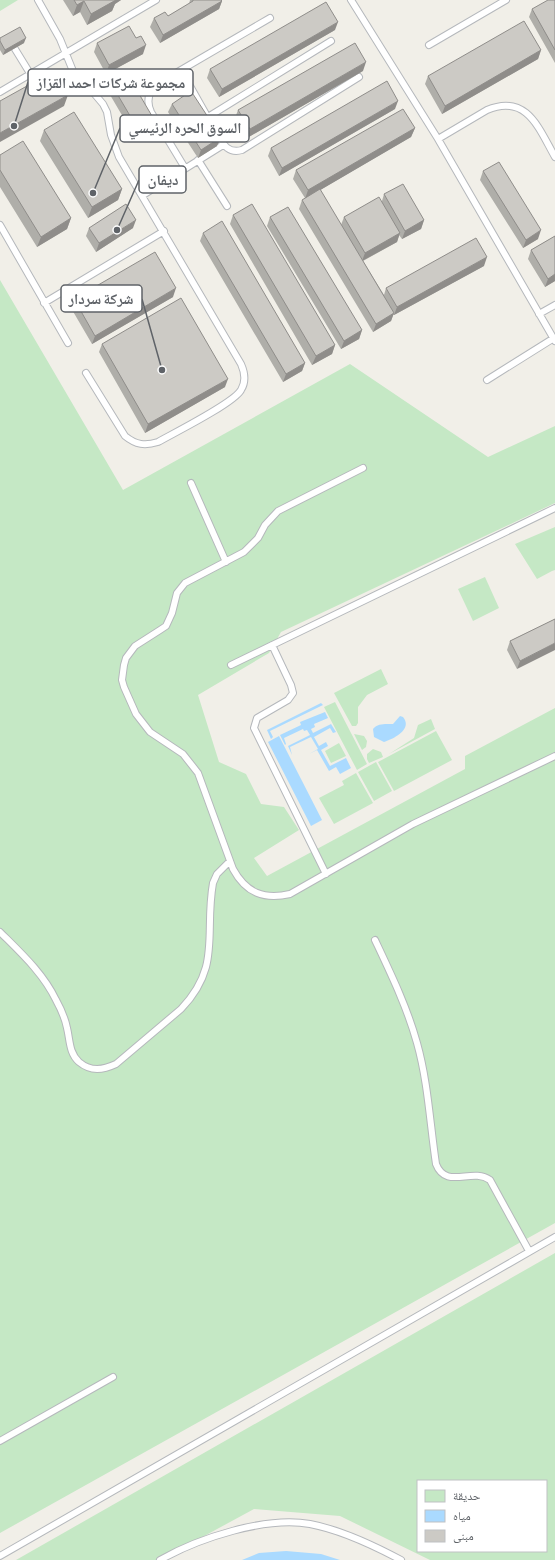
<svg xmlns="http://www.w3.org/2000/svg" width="555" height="1560" font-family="'Alegreya Sans','Noto Naskh Arabic',sans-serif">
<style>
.green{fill:#c5e8c5;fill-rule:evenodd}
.water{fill:#aadaff}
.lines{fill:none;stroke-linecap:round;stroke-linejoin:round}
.lane-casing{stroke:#b5b8bc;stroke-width:8}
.lane{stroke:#fff;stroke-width:6}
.wall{fill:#afaea9}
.shaded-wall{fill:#8f8d8a}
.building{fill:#cccac5;stroke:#8f8d8a}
.leader{fill:none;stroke:#5f6368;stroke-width:1.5}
.callout-dot{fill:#5f6368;stroke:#fff;stroke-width:1.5}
.callout{fill:#fff;stroke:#5f6368;stroke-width:1.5}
.callout-label{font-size:15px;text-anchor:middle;font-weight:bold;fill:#5f6368}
</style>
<rect width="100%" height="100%" fill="#f1efe8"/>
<path class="green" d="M0 0H18L0 11Z
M0 280 123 490 350 364 488 457 555 426V503L281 632 269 653 198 695 219 762 246 774 261 804 284 807 299 830 254 858 267 876 465 769V756L555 708V1223L0 1533Z
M555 527V570L552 571 537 579 515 544Z
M485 577 499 608 473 621 458 589Z
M381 669 388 684 367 695 358 707V723L356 726H352L334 693Z
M335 702 367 764 357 770 324 707Z
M431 719 435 729 389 754 414 738 418 725Z
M436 731 452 760 394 791 378 762Z
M354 734 364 736 367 741 366 747 362 750Z
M339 743 346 756 331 763 325 751Z
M373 749 381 752 383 757 369 763 367 759V754Z
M376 762 392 791 374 801 358 772Z
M356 773 373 803 334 824 319 798 344 785 342 781Z
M555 1253V1560H430L340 1516 254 1509 160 1560H16ZM418 1481H546V1551H418Z"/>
<path class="water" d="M321 703 323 705 270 731 273 737 271 739 267 730Z
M325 712 328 718 314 724 315 727 311 729 313 733 331 724 336 732 333 733 330 728 314 737 319 746 326 742 328 746 321 750 330 766 346 758 351 768 340 774 336 767 329 771 317 750 309 754 318 749 311 737 290 747 292 755 288 746 310 735 307 730 304 731 303 729 284 738 286 744 285 745 280 735 301 725 300 722Z
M400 716 403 717C413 729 394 739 384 742L374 737 373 729C378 723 385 724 393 724Z
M279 736 322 820 311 826 268 742Z
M286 1551 321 1554 340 1560H242L259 1553Z"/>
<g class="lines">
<g class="lane-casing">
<path id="lane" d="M38 0 60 39 75 76 79 82 92 91 103 104 107 112 111 135 119 157 241 364C245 373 246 382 241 390 234 403 174 433 158 442 145 446 136 445 125 436L86 373
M351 0 438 139 555 341
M429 45 506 0
M15 49 31 75
M181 70 212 125
M0 92 156 0
M208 117 331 41
M216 133C223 144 228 154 242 150L359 77
M438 139 487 110C527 93 539 129 555 157
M198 160 227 206
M185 168 151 112C146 101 148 92 157 84L270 18
M143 195 223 145
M0 225 68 343
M44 303 164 231
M539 314 555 305
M487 380 554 338
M363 468 278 511 265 525 258 538 244 552 185 583 177 593 172 613 166 626 160 630 135 646 126 658 124 665 122 680 124 687 136 714 150 732 183 754 198 773 233 869C246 893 264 900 290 894L413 824 555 756
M191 483 226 562
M272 645 291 685 293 693 288 700 257 718 254 728 326 874
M231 665 555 508
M0 932C21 953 43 973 56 1000 61 1009 65 1018 67 1028 70 1040 69 1053 79 1062 91 1072 103 1070 116 1064L181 1009C222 966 204 934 213 883L217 874 230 861
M375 940C391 974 407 1007 417 1043 428 1082 430 1124 436 1164 446 1190 472 1167 490 1180L529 1251
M0 1441 113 1377
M0 1556 555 1237
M160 1560C199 1538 266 1516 310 1524 342 1530 373 1545 401 1560"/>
</g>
<use href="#lane" class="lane"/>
</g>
<path class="wall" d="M63 0H121L115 4 112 11 87 25 80 12 73 16Z
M190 0H221L222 1 219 9 160 43 150 27 154 18 168 16 189 4Z
M555 0V63L529 17 532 9Z
M335 30 219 97 207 78 210 69Z
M0 38 24 43 3 55 0 50Z
M136 38 143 54 106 74 94 52 97 43Z
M541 50 538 59 442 114 425 84 428 76Z
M363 71 247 138 235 118 238 110Z
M109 80 152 116 149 124 133 134 106 88Z
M172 104 217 146 198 158 168 112Z
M395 109 279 176 268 156 271 148Z
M415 128 411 137 320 190 341 225 344 217 382 201 384 194 424 220 421 229 402 239 399 235 397 242 363 261 384 295 386 288 484 266 394 315H393L391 321 373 332 299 209 302 200 305 198 293 179 296 170Z
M44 130 122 189 118 200 88 218 40 141Z
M0 155 71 218 67 229 37 247 0 187Z
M483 171 538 239 523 248 480 180Z
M233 215 335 345 332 354 312 365 230 224Z
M270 217 362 330 359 339 341 349 267 226Z
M89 228H133L96 252 86 236Z
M203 233 305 363 302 371 283 382 200 241Z
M555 236V281L545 287 528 259 531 250Z
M173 297 92 344 71 308 74 299Z
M102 344 225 387 145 433 99 352Z
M555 619 517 669 507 650 510 641Z"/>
<path class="shaded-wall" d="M112 0H121L115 4 112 11 87 25 91 14Z
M84 1 80 12 73 16 77 5Z
M222 1 219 9 160 43 163 35Z
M338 22 335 30 219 97 222 89Z
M26 38 24 43 3 55 5 50Z
M146 45 143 54 106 74 109 65Z
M541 50 538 59 442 114 445 106Z
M366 62 363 71 247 138 250 129Z
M68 95 64 106 0 142V133Z
M398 101 395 109 279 176 282 168Z
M152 116 149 124 133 134 136 126Z
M415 128 411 137 305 199 308 190Z
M221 137 217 146 198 158 201 150Z
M122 189 118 200 88 218 92 207Z
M71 218 67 229 37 247 41 237Z
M136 220 133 228 96 252 99 243Z
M424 220 421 229 402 239 405 231Z
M541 230 538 239 523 248 526 240Z
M400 233 397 242 362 261 365 253Z
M487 257 484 266 394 315 397 307Z
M555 274V281L545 287 548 279Z
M176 288 173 297 92 344 95 336Z
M394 313 391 321 373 332 376 324Z
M362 330 359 339 341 349 344 341Z
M335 345 332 354 312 365 316 356Z
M305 363 302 371 283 382 286 374Z
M228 379 225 387 145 433 148 424Z
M555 643V650L517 669 520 661Z"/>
<path class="building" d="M74 0H116L91 14 84 1 77 5Z
M193 0H221L222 1 163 35 154 18 165 12 168 16 193 1Z
M548 0H555V50L532 9Z
M326 2 338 22 222 89 210 69Z
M524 21 541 50 445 106 428 76Z
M129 26 136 38 141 36 146 45 109 65 97 43Z
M20 27 26 38 5 50 0 41V38Z
M355 43 366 62 250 129 238 110Z
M125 70 152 116 136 126 109 80Z
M54 71 68 95 0 133V101Z
M387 81 398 101 282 168 271 148Z
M191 91 221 137 201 150 172 104Z
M403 109 415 128 308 190 296 170Z
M74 112 122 189 92 207 44 130Z
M23 141 71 218 41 237 0 170V155Z
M499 162 541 230 526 240 483 171Z
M403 184 424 220 405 231 384 194Z
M320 189 394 313 376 324 302 200Z
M379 197 400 233 365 253 344 217Z
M126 204 136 220 99 243 89 228Z
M252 204 335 345 316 356 233 215Z
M288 207 362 330 344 341 270 217Z
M222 221 305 363 286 374 203 233Z
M555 236V274L548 279 531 250Z
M476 238 487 257 397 307 386 288Z
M155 252 176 288 95 336 74 299Z
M181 298 228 379 148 424 102 344Z
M555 619V643L520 661 510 641Z"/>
<path class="leader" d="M14 126L28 82M93 193L120 128M117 230L139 180M162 370L142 299"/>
<g class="callout-dot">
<circle cx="14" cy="126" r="4"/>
<circle cx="93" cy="193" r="4"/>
<circle cx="117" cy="230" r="4"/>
<circle cx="162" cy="370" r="4"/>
</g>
<g class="callout">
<rect x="28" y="69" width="165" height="27" rx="4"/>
<rect x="120" y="115" width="129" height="27" rx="4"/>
<rect x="139" y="166" width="47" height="27" rx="4"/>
<rect x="61" y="285" width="81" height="27" rx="4"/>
</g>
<g class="callout-label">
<text x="111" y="88">مجموعة شركات احمد القزاز</text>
<text x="185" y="133">السوق الحره الرئيسي</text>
<text x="163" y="185">ديفان</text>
<text x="101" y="304">شركة سردار</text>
</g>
<rect x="417" y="1480" width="130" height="72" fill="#ffffff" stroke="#bfc1c3"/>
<rect x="425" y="1490" width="20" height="12" fill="#c5e8c5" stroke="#bfc1c3"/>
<text x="453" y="1500" font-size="12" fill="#5f6368">حديقة</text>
<rect x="425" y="1510" width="20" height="12" fill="#aadaff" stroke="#bfc1c3"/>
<text x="453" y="1520" font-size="12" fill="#5f6368">مياه</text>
<rect x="425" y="1530" width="20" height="12" fill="#cccac5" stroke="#bfc1c3"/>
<text x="453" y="1540" font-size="12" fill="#5f6368">مبنى</text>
</svg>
